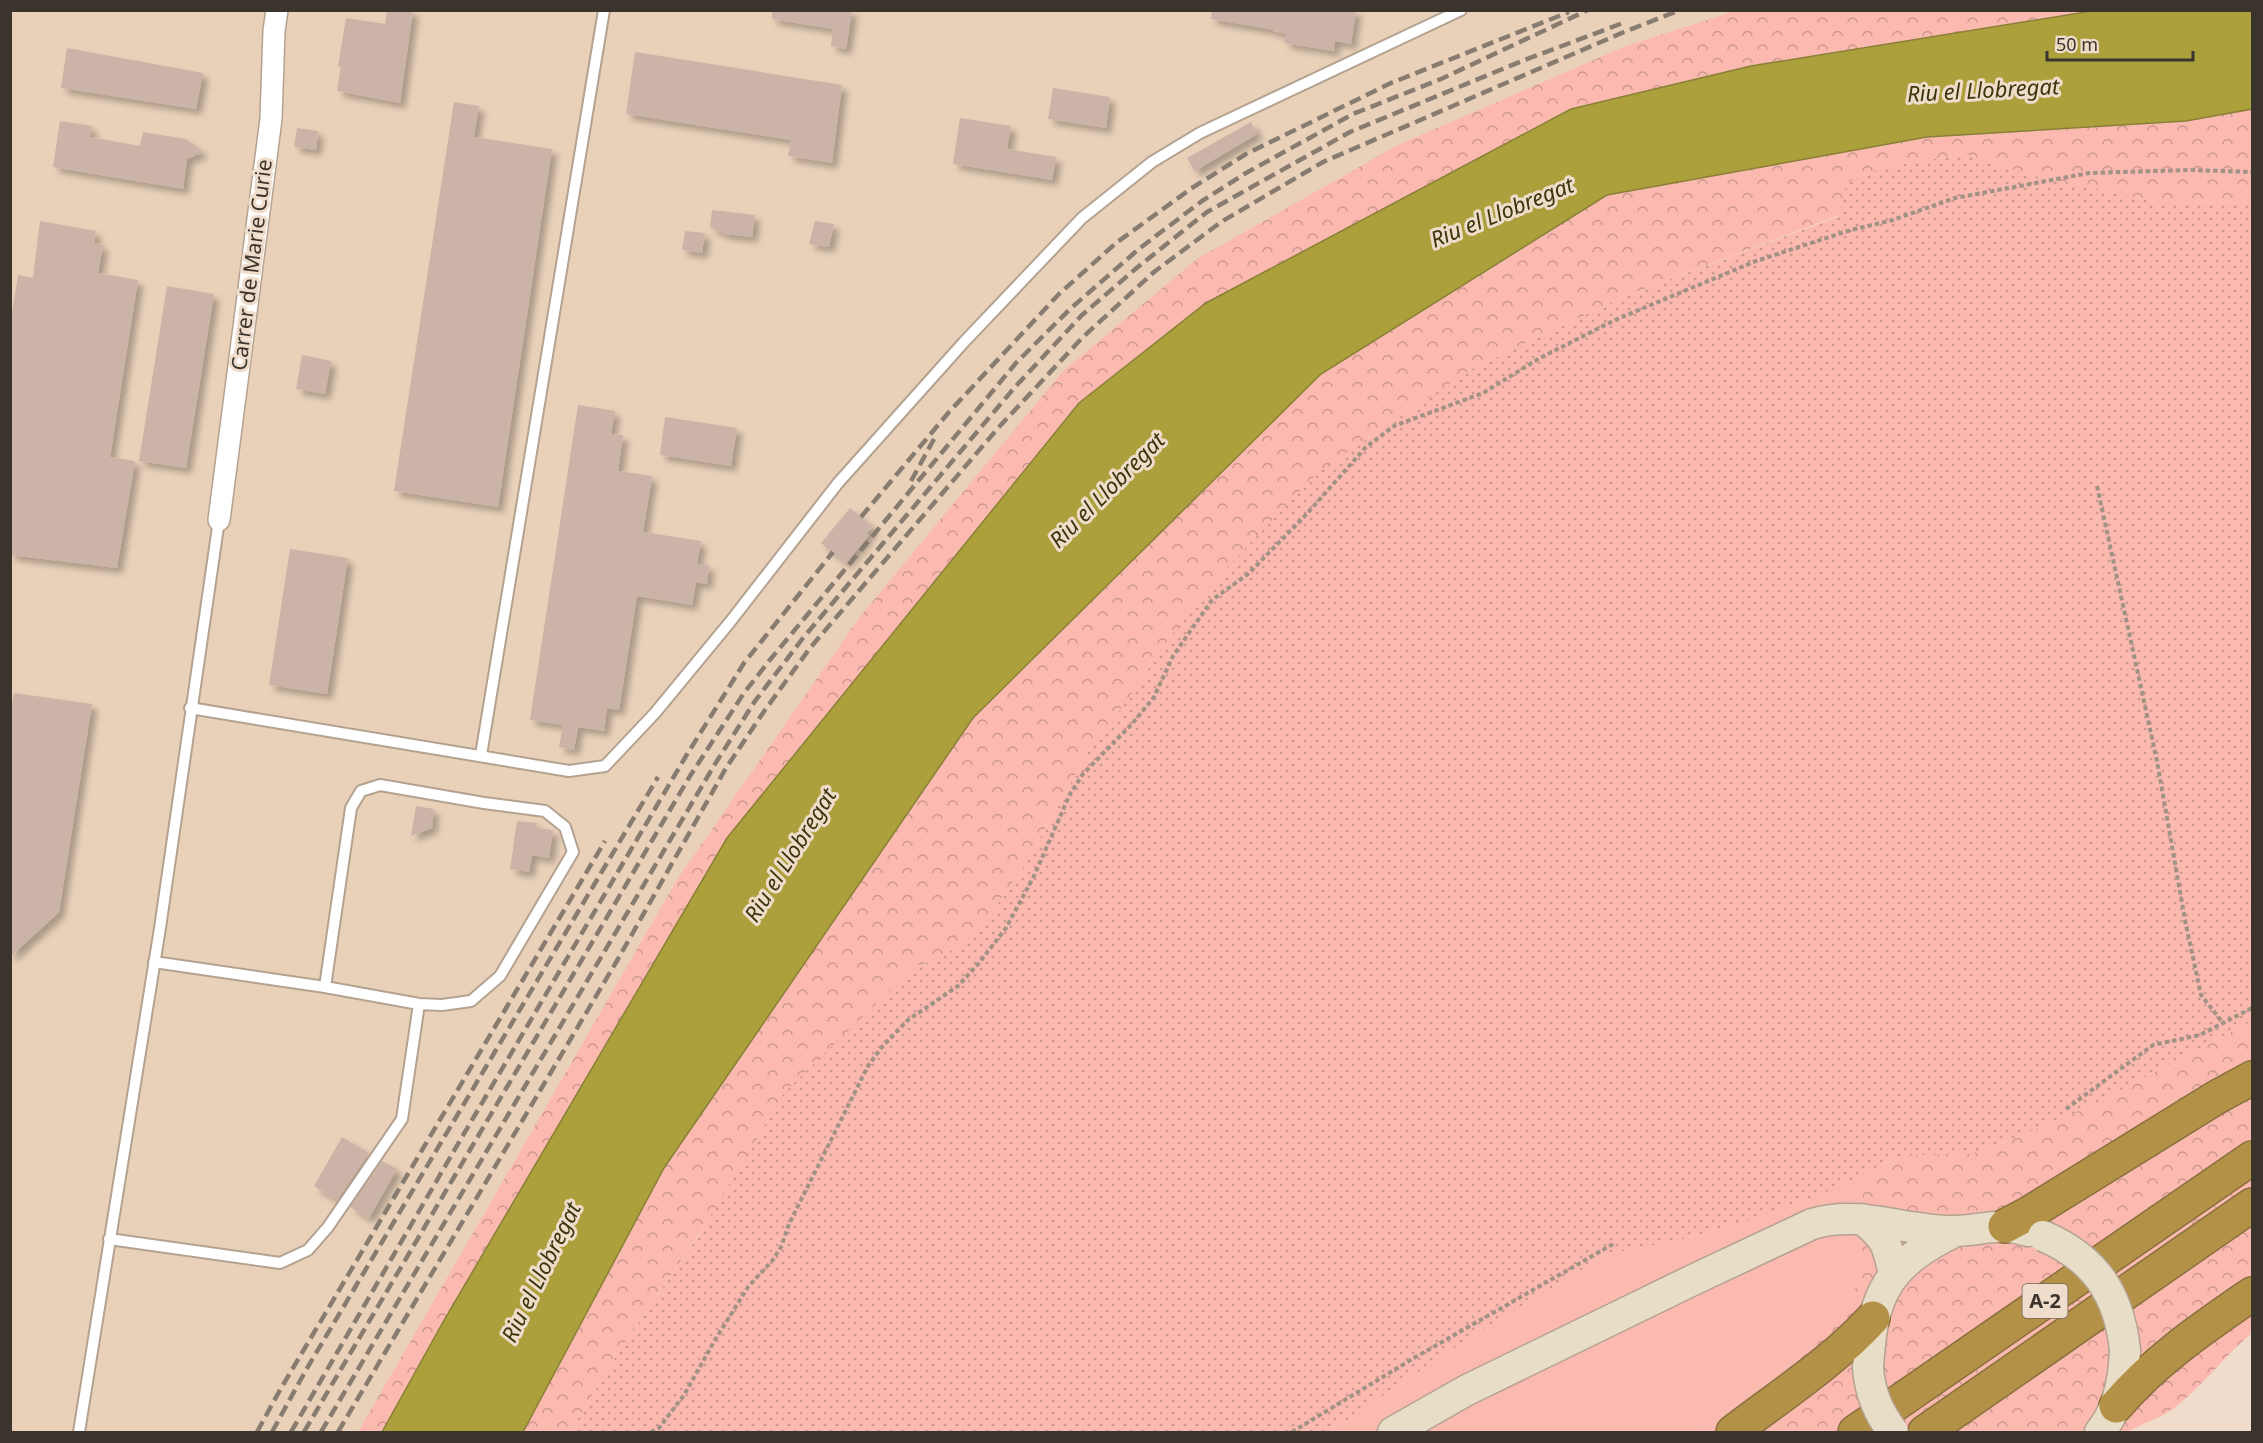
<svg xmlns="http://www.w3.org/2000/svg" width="2263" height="1443" font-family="'Noto Sans',sans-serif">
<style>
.built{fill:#e9d1b9}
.grass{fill:#fbb9af}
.forest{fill:url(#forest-crowns)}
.garden{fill:url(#garden-dots)}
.water{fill:#aba03b;stroke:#898037;stroke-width:1.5}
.building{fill:#cbb3a7;filter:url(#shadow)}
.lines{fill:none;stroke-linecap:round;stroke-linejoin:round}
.service-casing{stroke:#b4a291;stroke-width:14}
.minor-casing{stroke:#b4a291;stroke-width:24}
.secondary-casing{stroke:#b4a291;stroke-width:33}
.motorway-casing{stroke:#89703e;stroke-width:36}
.path{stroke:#a09285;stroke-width:4;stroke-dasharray:4.5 3;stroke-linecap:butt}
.service{stroke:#fff;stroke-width:10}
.minor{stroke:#fff;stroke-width:21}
.secondary{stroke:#e8dec8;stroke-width:30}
.motorway{stroke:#b39147;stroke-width:33}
.rail{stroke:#887c70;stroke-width:4.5;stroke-dasharray:12 6;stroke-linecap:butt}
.secondary-bridge-casing{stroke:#b4a291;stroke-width:33;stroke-linecap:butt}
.secondary-bridge{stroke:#e8dec8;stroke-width:30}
.labels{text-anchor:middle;stroke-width:6;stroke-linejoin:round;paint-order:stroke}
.shield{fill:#efdcca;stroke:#71665c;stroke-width:1.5}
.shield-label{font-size:20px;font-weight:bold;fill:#3b342d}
.street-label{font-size:21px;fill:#3b342d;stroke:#efdcca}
.water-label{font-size:22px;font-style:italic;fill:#3a360b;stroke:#efdcca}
</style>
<defs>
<pattern id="forest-crowns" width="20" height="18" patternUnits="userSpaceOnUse" patternTransform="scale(1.5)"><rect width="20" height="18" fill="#fbb9af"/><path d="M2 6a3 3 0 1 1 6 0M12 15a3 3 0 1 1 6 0" fill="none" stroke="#cc978f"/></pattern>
<pattern id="garden-dots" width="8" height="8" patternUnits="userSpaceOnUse" patternTransform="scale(1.5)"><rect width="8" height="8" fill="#fbb9af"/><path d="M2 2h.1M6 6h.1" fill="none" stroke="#cc978f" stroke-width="1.8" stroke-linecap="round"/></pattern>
<filter id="shadow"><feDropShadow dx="5.5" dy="5.5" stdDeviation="3" flood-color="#0004"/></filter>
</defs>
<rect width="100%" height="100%" fill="#efdcca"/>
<path class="built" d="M10 11H1739L1626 46 859 618 678 878 358 1432H11Z"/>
<path class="grass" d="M1869 1170 1860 1205 1862 1279 1802 1354 1699 1432H1329L1466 1340 1608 1254 1676 1241 1742 1223 1816 1197Z"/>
<path class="forest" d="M1735 11H2098L1751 66 1571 109 1206 303 1079 403 727 838 443 1322 382 1432H358L678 878 859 618 1063 371 1197 259 1398 145 1626 46Z
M2252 109V203L2157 202 2026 174 1965 154 1886 167 1848 182 1837 216 1623 297 1470 370 1108 728 1090 749 1028 860 976 935 936 960 914 967 712 1215 620 1350 570 1432H523L664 1168 973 718 1321 374 1607 195 1927 137 2186 121Z
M2252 1021V1333C2224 1356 2203 1386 2174 1408 2160 1419 2142 1423 2128 1432H1699L1802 1354 1862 1279 1860 1205 1869 1170C1884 1164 1899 1157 1915 1155 1937 1153 1960 1155 1982 1151L2088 1107Z"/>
<path class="garden" d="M1965 154 2026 174 2157 202 2252 203V1021L2088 1107 1982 1151 1969 1154 1914 1155 1890 1161 1816 1197 1742 1223 1676 1241 1608 1254 1466 1340 1329 1432H570L620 1350 703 1229 784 1093 914 967 936 960 976 935 1028 860 1090 749 1108 728 1193 604 1318 472 1470 370 1623 297 1837 217 1847 182 1886 167Z"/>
<path class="water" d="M2098 10 2252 11V109L2186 121 1927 137 1607 195 1321 374 973 718 664 1168 523 1432H382L443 1322 727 838 1079 403 1206 303 1571 109 1751 66Z"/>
<path class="building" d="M387 10H413L400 103 337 91 341 67 338 66 346 18 385 24Z
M772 10H852L846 49 831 46 833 29 772 19Z
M1212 10H1356L1351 44 1335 41 1334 51 1284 43 1286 34 1273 31 1274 30 1211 19Z
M67 48 203 73 196 109 61 88Z
M635 52 842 85 832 163 788 156 791 140 626 114Z
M1053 88 1110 97 1106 128 1048 119Z
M454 102 479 106 474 137 552 149 498 507 394 491Z
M960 118 1011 126 1007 149 1056 157 1052 180 953 164Z
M60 121 92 126 90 137 140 146 143 132 186 139 203 152 187 159 183 189 53 167Z
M1251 122 1257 134 1195 171 1187 158Z
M297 128 318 131 316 150 294 147Z
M712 210 755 215 752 237 725 234 710 227Z
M40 221 96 231 94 243 103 245 98 273 138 280 110 457 135 461 117 568 10 555V324L18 275 33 278Z
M815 221 834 224 829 247 809 244Z
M685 231 705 233 702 253 682 250Z
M167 286 214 294 186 468 139 461Z
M302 355 331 361 325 394 296 389Z
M578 405 615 411 611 434 623 435 618 471 652 476 643 532 701 541 697 564 709 565 707 584 696 582 692 605 637 596 619 710 607 708 604 731 578 727 574 750 559 747 563 725 530 720Z
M665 417 737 428 731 466 660 455Z
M850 508 873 527 867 533 869 535 846 563 821 543Z
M290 549 348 558 327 694 269 685Z
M14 693 92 704 59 912 10 957V716Z
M416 806 434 809 432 828 411 836Z
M517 821 537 823 536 828 553 830 549 858 532 855 529 872 510 869Z
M342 1137 369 1153 337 1200 314 1186Z
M382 1161 397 1169 369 1218 350 1207Z"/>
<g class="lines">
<g class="service-casing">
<path id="service" d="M190 708 569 771 605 766 655 713 730 622 838 483 964 342 1082 218 1152 162 1200 133 1461 10
M481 755 604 10
M154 962 325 987 419 1004
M109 1239 280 1263 308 1250 328 1227 402 1119 419 1004 442 1005 471 1001 500 976 573 852 565 827 545 811 484 803 380 785 361 791 351 808 325 987
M79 1432 160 928 219 520"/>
</g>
<g class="minor-casing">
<path id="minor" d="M219 520 271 119 274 31 277 10"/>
</g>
<g class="secondary-casing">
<path id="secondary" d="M1862 1219C1886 1237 1888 1246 1894 1275
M1868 1368C1872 1293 1888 1264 1956 1231
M1393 1432 1467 1390 1695 1279 1812 1224C1861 1209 1906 1232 1955 1231 1982 1230 2001 1222 2028 1231
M2100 1432C2119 1409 2124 1379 2125 1350"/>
</g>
<g class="motorway-casing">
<path id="motorway" d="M2005 1226 2028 1214 2217 1097 2252 1078
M2116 1406C2155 1360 2203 1328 2252 1294
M1733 1432C1780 1396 1833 1362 1873 1318
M1855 1432 2252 1158
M1925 1432 2252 1205"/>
</g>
<path class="path" d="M2097 486 2157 761 2185 920 2201 995 2223 1023
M2066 1109 2153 1045 2200 1035 2252 1008
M651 1432 659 1428 684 1395 715 1340 748 1287 772 1261 781 1247 789 1224 868 1066 882 1047 908 1020 958 986 979 963 1006 928 1034 876 1070 794 1083 774 1132 724 1154 697 1173 656 1212 600 1248 574 1304 517 1366 447 1394 426 1483 393 1540 358 1615 320 1756 261 1851 230 1893 220 1955 198 2089 173 2191 170 2252 172
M1292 1432 1414 1358 1615 1243"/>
<use href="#service" class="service"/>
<use href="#minor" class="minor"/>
<use href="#secondary" class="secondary"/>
<use href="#motorway" class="motorway"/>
<path class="rail" d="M911 481 934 439
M861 517 949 412 1059 294 1116 243 1192 188 1246 154 1391 83 1569 12
M257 1432 280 1390 605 841
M272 1432 306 1370 658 777
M291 1432 462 1137 686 756 744 663 833 552
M304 1432 690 776 744 693 769 661 1016 363 1070 309 1140 248 1202 201 1246 173 1353 114 1441 79 1588 10
M321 1432 715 764 755 701 803 638 1015 387 1082 315 1139 266 1207 212 1350 132 1522 61 1623 23
M338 1432 618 959 726 768 765 710 810 648 999 427 1083 337 1154 272 1221 222 1323 162 1624 32 1680 10"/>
<g class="secondary-bridge-casing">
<path id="secondary-bridge" d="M2043 1236C2095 1258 2119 1294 2125 1350
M1868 1368C1870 1393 1878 1412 1893 1432"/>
</g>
<use href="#secondary-bridge" class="secondary-bridge"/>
</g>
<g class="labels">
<rect class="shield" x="2022.5" y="1284" width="45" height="34" rx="4.5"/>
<g class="shield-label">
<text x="2045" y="1308">A-2</text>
</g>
<g class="street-label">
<text transform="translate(252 265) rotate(-83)" y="7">Carrer de Marie Curie</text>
</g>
<g class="water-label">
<text transform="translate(1983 90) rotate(-3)" y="8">Riu el Llobregat</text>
<text transform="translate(1502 212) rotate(-22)" y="8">Riu el Llobregat</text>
<text transform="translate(1107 490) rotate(-45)" y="8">Riu el Llobregat</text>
<text transform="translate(790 855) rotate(-58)" y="8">Riu el Llobregat</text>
<text transform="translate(541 1272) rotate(-64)" y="8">Riu el Llobregat</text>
</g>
</g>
<rect width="2263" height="1443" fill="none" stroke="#3b342d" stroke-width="24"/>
<path d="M2047 51v9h146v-9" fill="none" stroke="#3b342d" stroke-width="3"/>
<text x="2056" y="51" font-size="18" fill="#3b342d" stroke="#efdcca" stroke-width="4.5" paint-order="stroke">50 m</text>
</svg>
